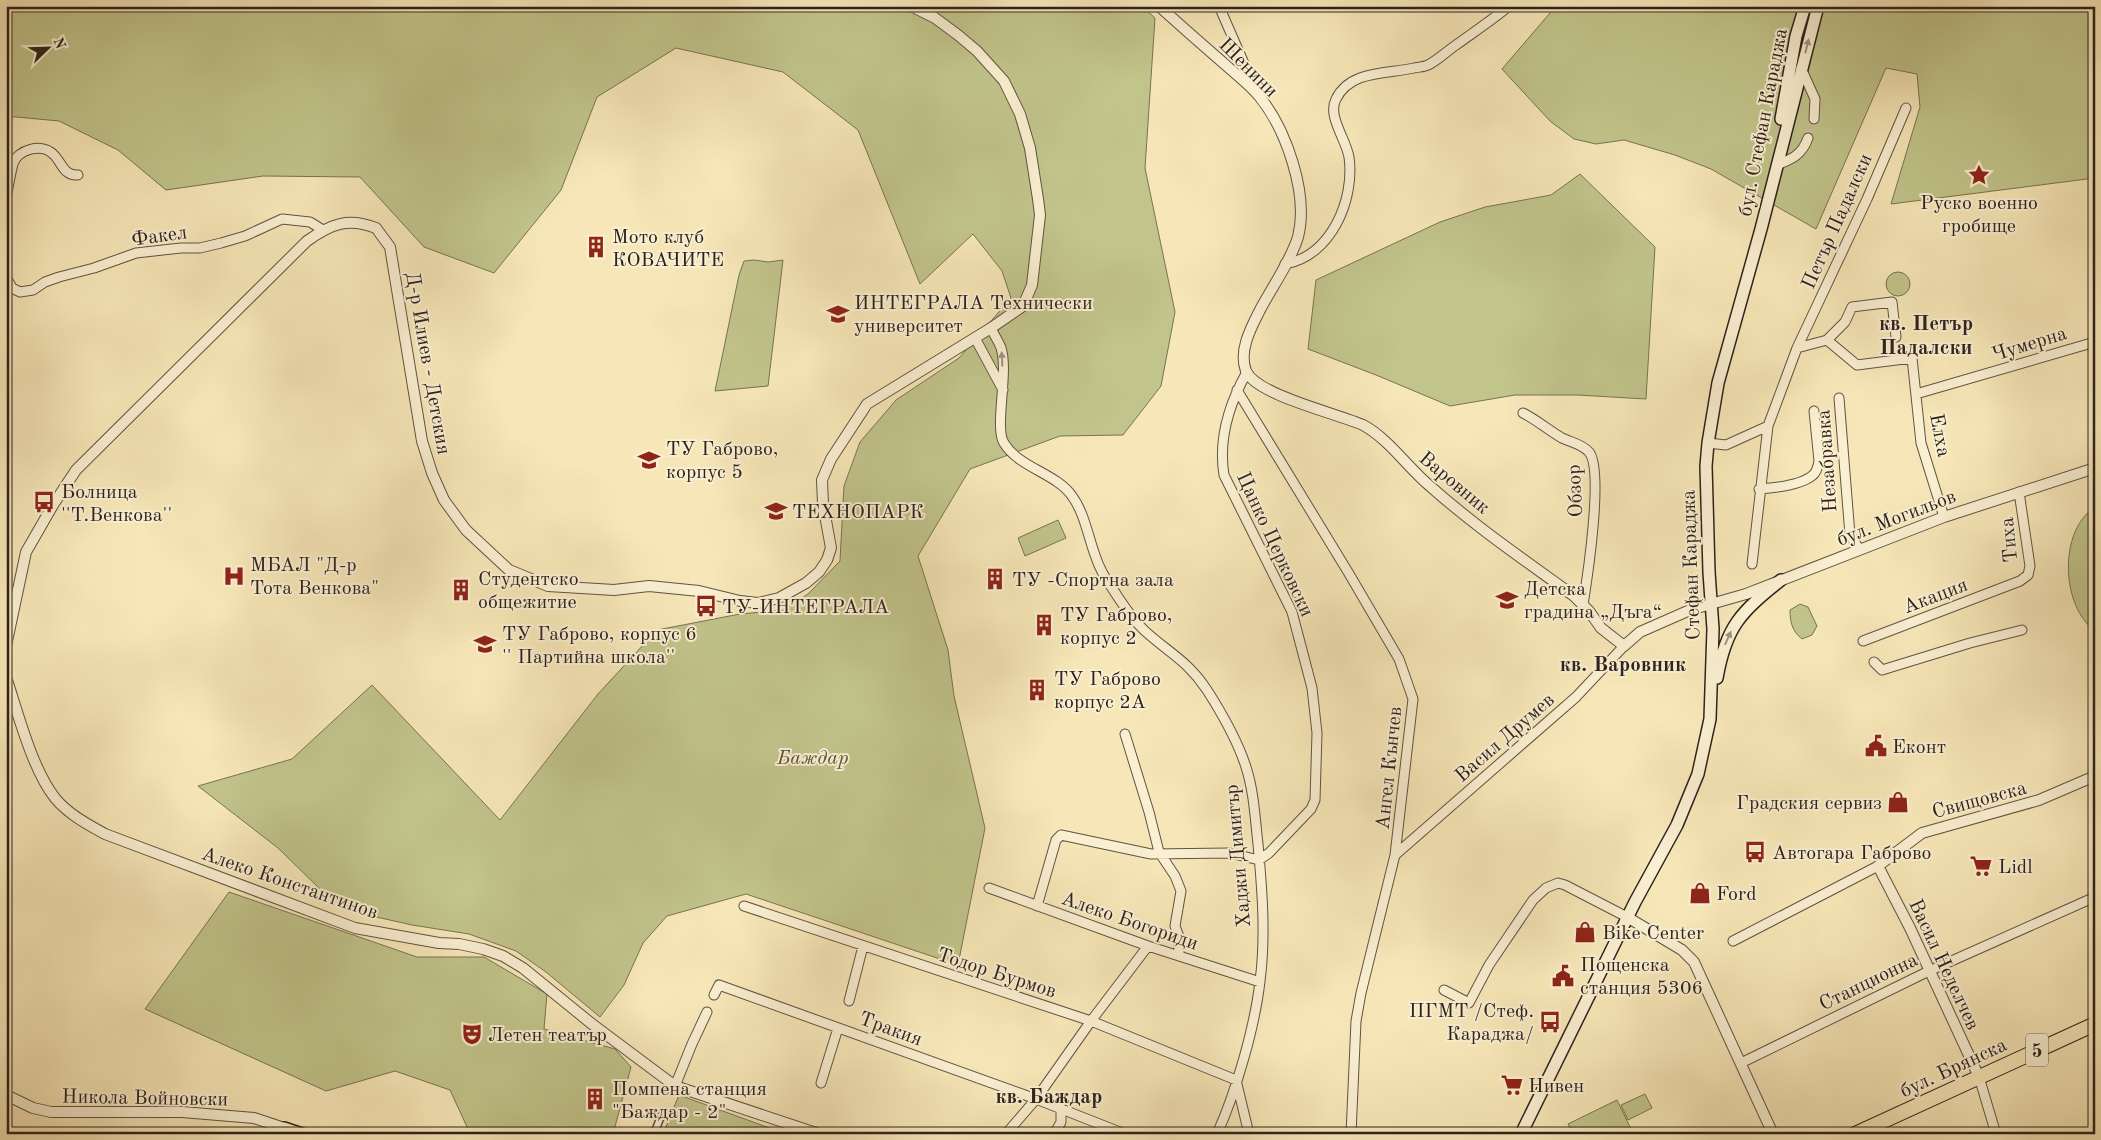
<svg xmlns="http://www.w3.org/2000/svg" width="2101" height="1140" font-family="'Old Standard TT',serif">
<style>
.green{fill:#c1c48b;stroke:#777354}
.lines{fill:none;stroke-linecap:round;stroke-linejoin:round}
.minor-tunnel{stroke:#cfc099;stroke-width:9;stroke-dasharray:9 4.5;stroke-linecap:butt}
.pedestrian-casing{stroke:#605344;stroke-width:9}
.minor-casing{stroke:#605344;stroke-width:11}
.tertiary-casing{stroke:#605344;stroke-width:12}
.secondary-casing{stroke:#2d221d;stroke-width:14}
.primary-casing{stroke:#2d221d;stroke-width:16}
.pedestrian{stroke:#faefd1;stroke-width:6}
.minor{stroke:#faefd1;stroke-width:9}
.tertiary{stroke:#faefd1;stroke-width:10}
.secondary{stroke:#faefd1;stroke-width:11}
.primary{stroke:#f7e7b8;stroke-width:14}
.oneway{fill:#9e9380}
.labels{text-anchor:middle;stroke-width:4;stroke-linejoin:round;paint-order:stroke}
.shield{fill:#faefd1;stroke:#6a6053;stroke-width:1}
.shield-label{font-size:19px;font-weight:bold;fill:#2d221d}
.street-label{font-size:20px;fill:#2d221d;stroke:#faefd1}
.poi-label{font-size:20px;fill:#2d221d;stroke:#faefd1;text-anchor:start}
.park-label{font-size:20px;font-style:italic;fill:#59533e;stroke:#faefd1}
.neighbourhood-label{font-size:21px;font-weight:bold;fill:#2d221d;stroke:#faefd1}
</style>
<rect width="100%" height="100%" fill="#f7e7b8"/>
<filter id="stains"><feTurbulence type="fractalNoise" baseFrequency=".004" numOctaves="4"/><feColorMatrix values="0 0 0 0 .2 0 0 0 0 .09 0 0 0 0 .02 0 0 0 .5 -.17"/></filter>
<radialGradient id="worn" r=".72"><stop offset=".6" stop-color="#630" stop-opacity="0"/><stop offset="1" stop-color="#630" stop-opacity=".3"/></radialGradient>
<path class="green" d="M6 6H1142L1155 18 1145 168 1175 312 1161 386 1123 435 1060 436 970 469 918 556 948 650 954 696 985 828 958 965 746 894 667 916 643 943 624 985 600 1017 546 972 516 951 469 934 412 925 363 914 324 893 278 848 198 786 292 759 372 685 500 820 598 694 657 630 740 614 784 610 808 594 840 561 844 486 860 442 896 400 959 358 1011 298 1002 271 973 234 920 284 858 130 783 72 676 48 597 97 561 190 494 273 424 247 360 177 263 176 166 190 118 150 59 121 6 116Z
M1556 6H2095V178L1891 204 1920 107 1917 74 1886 68 1816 229 1711 169 1675 155 1624 140 1596 144 1574 139 1550 121 1502 69Z
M1580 174 1655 247 1646 399 1578 395H1515L1450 406 1376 375 1308 349 1316 280 1440 222 1485 207 1551 195Z
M754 260 768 262 783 260 768 386 715 391 739 275 744 261Z
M1886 284a12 12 0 1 1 24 0a12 12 0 1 1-24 0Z
M2095 507V631C2061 606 2058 531 2095 507Z
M1058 520 1066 538 1025 556 1018 538Z
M1800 604 1808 607 1817 626 1812 635 1802 639C1792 631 1790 622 1790 610Z
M229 892 417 957H484L547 994 544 1029 615 1049 631 1067 613 1134H481L468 1129 450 1090 395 1071 326 1091 145 1009Z
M1645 1094 1652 1108 1628 1120 1621 1105Z
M679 1095 786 1134H663Z
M1617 1100 1632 1131 1625 1134H1573L1568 1124Z"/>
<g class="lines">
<path class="minor-tunnel" d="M1808 138 1814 119"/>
<g class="pedestrian-casing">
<path id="pedestrian" d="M654 1134 661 1116"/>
</g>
<g class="minor-casing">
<path id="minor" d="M1219 6 1256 91
M1801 68 1815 99 1814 119
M1777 165C1792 159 1802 155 1808 138
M6 199C8 188 10 175 13 164 18 149 42 143 53 154 62 162 63 176 78 175
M1285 264C1331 256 1355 200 1349 157 1346 139 1327 116 1336 99 1350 70 1387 74 1414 68 1418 67 1424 67 1428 65 1438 60 1447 51 1456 45 1474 32 1492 20 1509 6
M6 277 12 288 20 292 33 290 45 282 59 277 94 268 136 253 181 248H200L221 243 245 236 282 219 310 222 323 230
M991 328C994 335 999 342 1001 348 1009 372 994 428 1004 443 1019 468 1056 473 1072 496 1084 512 1088 536 1095 555 1099 568 1106 580 1114 591 1123 605 1133 620 1145 631 1169 653 1188 661 1207 690 1223 715 1237 739 1246 767 1254 792 1255 818 1258 844 1262 888 1266 936 1260 981 1255 1026 1236 1092 1217 1134
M975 338 1003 390
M1827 340 1845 322 1852 307 1892 302 1896 337
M1797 348 1827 340 1857 365 1912 358 1921 443 1944 517
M1237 390 1348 572 1399 659 1413 699 1395 855 1361 993 1356 1021 1351 1134
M1916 394 2095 342
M1839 398 1850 535 1859 549
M1523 413C1537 420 1548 430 1562 438 1570 442 1582 444 1589 452 1604 470 1587 580 1583 605
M1708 443 1726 445 1768 426 1797 348 1867 199 1906 108
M1759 489C1773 488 1802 485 1813 475 1817 472 1818 466 1819 461L1814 411
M1752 564 1768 426
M1863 641 2020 581 2028 575 2030 566 2019 492
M1874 662 1882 670 1970 643 2022 630
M1125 734 1149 812 1159 852 1175 876 1181 891 1175 926 1179 937V955
M1395 855 1576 697 1624 646
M989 888 1148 946 1260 982
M744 906 1091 1021 1236 1080 1249 1134
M1037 906 1056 840 1061 835 1151 854 1230 853 1259 860 1269 853 1311 809 1315 800 1317 733 1312 688 1292 612 1224 475C1218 438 1229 404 1247 372
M1733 941 1878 866
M1444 990 1469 1003 1489 965 1533 900 1546 888 1558 883 1565 885 1627 917
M714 995 719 985 1036 1099 1125 1134
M849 1001 863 946
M1741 1063 1929 971 2095 897
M1979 1077 1996 1134
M821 1083 838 1028
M675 1086 692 1044 707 1012
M1060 1133 1056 1131 1061 1122V1108
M1006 1134 1036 1099 1091 1021 1148 946"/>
</g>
<g class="tertiary-casing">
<path id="tertiary" d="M1159 6C1182 27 1205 47 1228 67 1238 76 1250 85 1259 96 1286 129 1309 194 1298 237 1291 260 1273 286 1261 308 1252 326 1238 350 1246 371 1256 395 1339 414 1363 425 1389 439 1408 468 1431 487 1476 527 1526 561 1574 596L1589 611 1601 628 1624 646 1640 632 1690 610 1746 594 1944 517 2095 468
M6 646 26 552 53 505 76 470 307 241C331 224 348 217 376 228L390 247 422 441 432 473 444 500 466 530 509 570 548 586 614 590 649 586 699 591 740 601 758 603 779 598 806 583 819 572 827 560 831 548 823 504 822 480 831 459 867 404 991 328 1023 306 1032 285 1040 215 1038 199 1030 148 1020 114 1004 81 977 51 958 35 935 18 911 6
M6 677C18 713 32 769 55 798 68 814 87 824 105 834L355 928 439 943 459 944 483 949 503 956 523 968 592 1024 675 1086 819 1134
M1627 917 1682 950 1694 962 1773 1134
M1979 1077 1910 928 1878 866 1922 833 2039 800 2095 776
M6 1095 33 1108 51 1112H182L254 1118 284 1128"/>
</g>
<g class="secondary-casing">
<path id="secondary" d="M1781 119 1796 36 1805 6
M1717 678C1726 626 1741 612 1781 580
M279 1134 284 1128 302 1134
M1521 1134 1635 902 1677 825 1698 774 1710 719 1713 629 1709 572 1706 466 1708 443 1718 383 1761 229 1818 6"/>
</g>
<g class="primary-casing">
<path id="primary" d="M1855 1134 2095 1024"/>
</g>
<use href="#pedestrian" class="pedestrian"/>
<use href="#minor" class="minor"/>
<use href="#tertiary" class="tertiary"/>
<use href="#secondary" class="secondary"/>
<use href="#primary" class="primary"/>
</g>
<defs><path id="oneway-solid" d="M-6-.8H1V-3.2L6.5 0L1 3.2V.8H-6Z" transform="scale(1.25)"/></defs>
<g class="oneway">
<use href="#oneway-solid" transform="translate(1807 46) rotate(-76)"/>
<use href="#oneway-solid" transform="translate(1002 359) rotate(-93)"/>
<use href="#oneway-solid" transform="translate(1728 638) rotate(-66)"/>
</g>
<defs>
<g id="sight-bare" transform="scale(1.725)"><path d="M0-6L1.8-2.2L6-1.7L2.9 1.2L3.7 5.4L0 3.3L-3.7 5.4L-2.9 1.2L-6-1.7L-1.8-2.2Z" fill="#8f2418" stroke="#faefd1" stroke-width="2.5" paint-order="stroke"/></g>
<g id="building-bare" transform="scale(1.725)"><path d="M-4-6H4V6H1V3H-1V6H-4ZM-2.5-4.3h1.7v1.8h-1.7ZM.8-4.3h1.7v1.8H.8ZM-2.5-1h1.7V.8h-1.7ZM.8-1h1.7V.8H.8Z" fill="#8f2418" stroke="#faefd1" stroke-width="2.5" paint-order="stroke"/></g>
<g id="university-bare" transform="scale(1.725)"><path d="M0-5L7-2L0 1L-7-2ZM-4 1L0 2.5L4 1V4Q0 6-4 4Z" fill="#8f2418" stroke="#faefd1" stroke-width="2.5" paint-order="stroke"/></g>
<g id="bus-bare" transform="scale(1.725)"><path d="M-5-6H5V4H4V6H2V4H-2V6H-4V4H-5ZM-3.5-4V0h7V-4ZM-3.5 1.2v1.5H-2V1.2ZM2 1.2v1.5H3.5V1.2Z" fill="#8f2418" stroke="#faefd1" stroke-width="2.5" paint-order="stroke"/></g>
<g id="hospital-bare" transform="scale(1.725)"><path d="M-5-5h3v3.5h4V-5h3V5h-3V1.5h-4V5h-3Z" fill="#8f2418" stroke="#faefd1" stroke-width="2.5" paint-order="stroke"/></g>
<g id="school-bare" transform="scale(1.725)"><path d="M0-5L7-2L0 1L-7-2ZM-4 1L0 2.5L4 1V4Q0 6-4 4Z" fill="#8f2418" stroke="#faefd1" stroke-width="2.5" paint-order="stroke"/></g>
<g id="civic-bare" transform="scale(1.725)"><path d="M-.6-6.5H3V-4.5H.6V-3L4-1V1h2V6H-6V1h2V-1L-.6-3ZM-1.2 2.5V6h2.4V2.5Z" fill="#8f2418" stroke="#faefd1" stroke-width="2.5" paint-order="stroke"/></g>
<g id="shop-bare" transform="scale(1.725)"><path d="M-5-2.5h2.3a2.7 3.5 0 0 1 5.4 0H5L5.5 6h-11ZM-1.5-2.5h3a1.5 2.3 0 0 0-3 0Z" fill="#8f2418" stroke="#faefd1" stroke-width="2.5" paint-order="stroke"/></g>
<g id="supermarket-bare" transform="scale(1.725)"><path d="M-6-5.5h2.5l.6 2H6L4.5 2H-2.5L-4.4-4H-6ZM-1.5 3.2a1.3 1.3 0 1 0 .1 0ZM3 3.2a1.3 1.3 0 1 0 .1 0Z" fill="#8f2418" stroke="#faefd1" stroke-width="2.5" paint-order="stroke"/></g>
<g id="theatre-bare" transform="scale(1.725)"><path d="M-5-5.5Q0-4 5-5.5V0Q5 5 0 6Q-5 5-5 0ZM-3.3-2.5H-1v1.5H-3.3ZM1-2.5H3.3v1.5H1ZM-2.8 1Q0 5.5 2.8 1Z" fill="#8f2418" stroke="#faefd1" stroke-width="2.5" paint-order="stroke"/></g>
</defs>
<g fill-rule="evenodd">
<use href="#sight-bare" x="1979" y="175"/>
<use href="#building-bare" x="596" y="247"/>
<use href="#university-bare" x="838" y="314"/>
<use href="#university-bare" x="649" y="460"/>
<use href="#bus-bare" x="44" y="502"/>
<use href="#university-bare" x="776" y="511"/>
<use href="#hospital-bare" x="234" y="576"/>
<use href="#building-bare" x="995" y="579"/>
<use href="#building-bare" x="461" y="590"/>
<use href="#school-bare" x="1507" y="600"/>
<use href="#bus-bare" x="706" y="606"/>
<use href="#building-bare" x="1044" y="625"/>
<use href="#university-bare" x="485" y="644"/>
<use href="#building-bare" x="1037" y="690"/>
<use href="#civic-bare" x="1876" y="746"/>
<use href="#shop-bare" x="1898" y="802"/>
<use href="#bus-bare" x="1755" y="852"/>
<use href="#supermarket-bare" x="1981" y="866"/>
<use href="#shop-bare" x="1700" y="893"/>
<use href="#shop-bare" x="1585" y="932"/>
<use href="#civic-bare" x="1563" y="976"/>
<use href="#bus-bare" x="1550" y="1022"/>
<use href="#theatre-bare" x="472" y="1034"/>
<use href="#supermarket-bare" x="1512" y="1085"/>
<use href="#building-bare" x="595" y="1099"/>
</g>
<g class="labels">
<rect class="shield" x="2026" y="1033.5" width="22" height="33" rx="4"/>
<g class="shield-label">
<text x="2037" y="1057">5</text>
</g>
<g class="street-label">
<text transform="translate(1249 67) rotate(45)" y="7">Шенини</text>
<text transform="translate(1762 122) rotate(-79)" y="7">бул. Стефан Караджа</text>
<text transform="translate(1836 221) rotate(-66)" y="7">Петър Падалски</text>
<text transform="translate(159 235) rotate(-8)" y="7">Факел</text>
<text transform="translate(2029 343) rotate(-17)" y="7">Чумерна</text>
<text transform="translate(429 363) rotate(80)" y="7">Д-р Илиев - Детския</text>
<text transform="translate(1941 435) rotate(79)" y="7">Елха</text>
<text transform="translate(1826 461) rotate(-94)" y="7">Незабравка</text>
<text transform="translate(1455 482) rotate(40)" y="7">Варовник</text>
<text transform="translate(1574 491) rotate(-93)" y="7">Обзор</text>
<text transform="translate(1896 517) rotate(-21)" y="7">бул. Могильов</text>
<text transform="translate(2008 540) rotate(-96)" y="7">Тиха</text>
<text transform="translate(1276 544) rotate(65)" y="7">Цанко Церковски</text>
<text transform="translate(1690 565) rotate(-92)" y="7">Стефан Караджа</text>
<text transform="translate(1935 595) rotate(-21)" y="7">Акация</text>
<text transform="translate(1504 737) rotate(-41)" y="7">Васил Друмев</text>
<text transform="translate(1388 768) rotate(-84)" y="7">Ангел Кънчев</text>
<text transform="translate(1979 799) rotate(-15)" y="7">Свищовска</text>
<text transform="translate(1237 856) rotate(-95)" y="7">Хаджи Димитър</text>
<text transform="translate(290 882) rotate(19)" y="7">Алеко Константинов</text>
<text transform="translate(1130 920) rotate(19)" y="7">Алеко Богориди</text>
<text transform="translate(1945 964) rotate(65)" y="7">Васил Неделчев</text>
<text transform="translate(997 972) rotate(18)" y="7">Тодор Бурмов</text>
<text transform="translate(1868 981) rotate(-26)" y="7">Станционна</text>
<text transform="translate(891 1028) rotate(20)" y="7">Тракия</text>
<text transform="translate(1953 1067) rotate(-25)" y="7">бул. Брянска</text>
<text transform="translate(145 1097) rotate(1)" y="7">Никола Войновски</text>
</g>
<g class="poi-label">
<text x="1979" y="209" text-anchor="middle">Руско военно<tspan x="1979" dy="23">гробище</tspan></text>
<text x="612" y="243">Мото клуб<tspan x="612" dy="23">КОВАЧИТЕ</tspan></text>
<text x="854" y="309">ИНТЕГРАЛА Технически<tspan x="854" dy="23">университет</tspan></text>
<text x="666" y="455">ТУ Габрово,<tspan x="666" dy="23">корпус 5</tspan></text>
<text x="61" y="498">Болница<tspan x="61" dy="23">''Т.Венкова''</tspan></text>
<text x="792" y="518">ТЕХНОПАРК</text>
<text x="250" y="571">МБАЛ "Д-р<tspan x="250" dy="23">Тота Венкова"</tspan></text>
<text x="478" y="585">Студентско<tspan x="478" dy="23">общежитие</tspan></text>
<text x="1012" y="586">ТУ -Спортна зала</text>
<text x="1524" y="595">Детска<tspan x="1524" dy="23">градина „Дъга“</tspan></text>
<text x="722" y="613">ТУ-ИНТЕГРАЛА</text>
<text x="1060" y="621">ТУ Габрово,<tspan x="1060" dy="23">корпус 2</tspan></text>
<text x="502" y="640">ТУ Габрово, корпус 6<tspan x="502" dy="23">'' Партийна школа''</tspan></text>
<text x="1054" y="685">ТУ Габрово<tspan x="1054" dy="23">корпус 2А</tspan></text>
<text x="1892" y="753">Еконт</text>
<text x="1882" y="809" text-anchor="end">Градския сервиз</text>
<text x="1772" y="859">Автогара Габрово</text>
<text x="1998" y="873">Lidl</text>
<text x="1716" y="900">Ford</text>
<text x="1602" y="939">Bike Center</text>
<text x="1580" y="971">Пощенска<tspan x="1580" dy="23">станция 5306</tspan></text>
<text x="1534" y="1017" text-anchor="end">ПГМТ /Стеф.<tspan x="1534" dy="23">Караджа/</tspan></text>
<text x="488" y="1041">Летен театър</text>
<text x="1528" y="1092">Нивен</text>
<text x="612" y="1095">Помпена станция<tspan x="612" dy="23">"Баждар - 2"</tspan></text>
</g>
<g class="park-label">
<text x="813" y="764">Баждар</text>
</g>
<g class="neighbourhood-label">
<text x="1926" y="330">кв. Петър<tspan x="1926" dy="24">Падалски</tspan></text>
<text x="1623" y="671">кв. Варовник</text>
<text x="1049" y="1103">кв. Баждар</text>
</g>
</g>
<rect width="2101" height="1140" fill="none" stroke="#f7e7b8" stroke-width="25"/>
<rect x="8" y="8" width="2086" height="1125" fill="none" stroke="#2d221d" stroke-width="2.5"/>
<rect x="12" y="12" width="2076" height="1115" fill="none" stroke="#2d221d"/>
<g transform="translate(48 48) rotate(67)" stroke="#faefd1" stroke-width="4" paint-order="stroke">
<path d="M0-4L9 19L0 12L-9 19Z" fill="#2d221d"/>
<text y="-8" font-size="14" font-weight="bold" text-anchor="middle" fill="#2d221d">N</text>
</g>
<rect width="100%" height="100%" filter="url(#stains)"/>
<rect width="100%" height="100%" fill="url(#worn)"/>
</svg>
